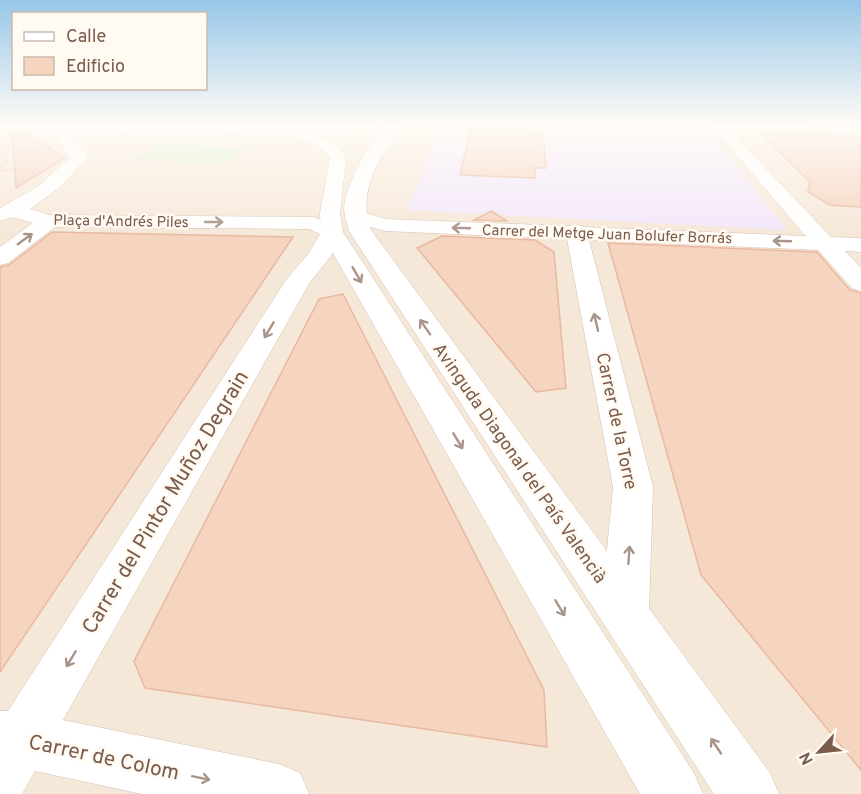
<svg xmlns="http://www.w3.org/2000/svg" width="861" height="794" font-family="Overpass,sans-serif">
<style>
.residential{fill:#f6e8d8}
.education{fill:#f3e7fb}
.green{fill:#d7edc7}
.building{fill:#f5d4c0;stroke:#e8b9a0;stroke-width:1.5}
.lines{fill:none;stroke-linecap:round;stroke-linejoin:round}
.service-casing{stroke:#d4bfb1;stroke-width:2}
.minor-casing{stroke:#d4bfb1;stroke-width:1}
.tertiary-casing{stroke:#d4bfb1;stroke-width:1}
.path{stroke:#dbb7a2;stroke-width:2;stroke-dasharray:1 2;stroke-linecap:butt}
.service{fill:#fff;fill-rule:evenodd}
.minor{fill:#fff;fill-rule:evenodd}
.tertiary{fill:#fff;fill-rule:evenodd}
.oneway{stroke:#a9948a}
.labels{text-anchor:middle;stroke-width:5;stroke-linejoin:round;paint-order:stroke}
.far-street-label{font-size:15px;fill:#7b5b4b;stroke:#fffaf2}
.street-label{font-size:18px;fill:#7b5b4b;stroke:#fffaf2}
.near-street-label{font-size:21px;fill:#7b5b4b;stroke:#fffaf2}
</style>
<rect width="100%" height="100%" fill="#fef6eb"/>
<path class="residential" d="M0 124H861V794H0Z"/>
<path class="education" d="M442 124H504L710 133 787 230 407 210Z"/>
<path class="green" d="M160 143 246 148 226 164 135 159Z"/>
<path class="building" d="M471 128 543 131 546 168H535V178L460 175Z
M12 132H25L65 158 16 188Z
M760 133 861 137V207L830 205 808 192 810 182Z
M491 211 507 221 474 220Z
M52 232 293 237 0 672V267L9 265Z
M442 236 535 240 554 252 566 388 536 392 417 248Z
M608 243 817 252 850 290 861 293V770L701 575Z
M343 294 544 690 547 747 145 688 134 661 319 299Z"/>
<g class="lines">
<g class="service-casing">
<path id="service" d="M694 124 861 127V133L699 127Z"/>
</g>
<g class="minor-casing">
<path id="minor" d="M0 124 264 125 266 128 259 132 185 135 88 132 73 137V139L88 157 60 187 30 209 50 215 313 217 340 227 343 232 331 256 310 282 63 720 279 764 300 773 309 794H142L35 771 22 794H0V711H8L286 280 309 253 320 234 309 229 55 227 8 263 0 265V247L33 223 13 217 0 221V208L37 187 71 157 57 140 60 131 0 129Z
M710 124H724L831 237 861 238V252L845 251 861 268V291L852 288 818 250 589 240 653 487 649 613 642 630 625 637 608 630 601 613 613 487 567 239 385 231 348 220 345 216 348 212 355 210 386 219 569 226 576 224 584 227 806 236Z"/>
</g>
<g class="tertiary-casing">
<path id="tertiary" d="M231 124 308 126 385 124 383 127 315 135 339 147 346 158 340 213 343 232 694 773 703 794H640L321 232 320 213 330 158C311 127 244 140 231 124Z
M388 124H404C381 155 356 190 371 230L770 773 779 794H714L349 231C347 223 344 216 344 208 346 183 370 140 388 124Z"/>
</g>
<path class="path" d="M0 168 5 164 7 153
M0 171 17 168"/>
<use href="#service" class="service"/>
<use href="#minor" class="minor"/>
<use href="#tertiary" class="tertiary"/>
</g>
<defs><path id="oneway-shaft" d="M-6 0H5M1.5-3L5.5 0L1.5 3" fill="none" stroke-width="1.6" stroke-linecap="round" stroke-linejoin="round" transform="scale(1.5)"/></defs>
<g class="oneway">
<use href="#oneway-shaft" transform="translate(214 222)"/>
<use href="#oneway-shaft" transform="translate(461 228) rotate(-178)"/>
<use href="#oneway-shaft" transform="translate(25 239) rotate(-36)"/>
<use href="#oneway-shaft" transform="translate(782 241) rotate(-178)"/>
<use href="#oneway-shaft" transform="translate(357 275) rotate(60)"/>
<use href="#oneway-shaft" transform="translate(596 322) rotate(-103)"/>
<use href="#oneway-shaft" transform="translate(425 327) rotate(-125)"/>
<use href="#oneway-shaft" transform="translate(269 330) rotate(121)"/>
<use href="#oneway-shaft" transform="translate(458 441) rotate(59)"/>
<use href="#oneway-shaft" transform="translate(629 555) rotate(-86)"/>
<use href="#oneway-shaft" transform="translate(560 608) rotate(59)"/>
<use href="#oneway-shaft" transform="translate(71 659) rotate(121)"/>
<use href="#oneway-shaft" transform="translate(716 746) rotate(-124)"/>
<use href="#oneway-shaft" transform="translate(201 778) rotate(12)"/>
</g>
<linearGradient id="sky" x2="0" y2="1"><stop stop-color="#97c7e8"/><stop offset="0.53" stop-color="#fffbf6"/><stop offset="1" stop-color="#fffbf6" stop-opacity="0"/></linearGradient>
<rect width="861" height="235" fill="url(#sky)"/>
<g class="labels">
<g class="far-street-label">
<text transform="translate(121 221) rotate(1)" y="5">Plaça d'Andrés Piles</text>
<text transform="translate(607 234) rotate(2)" y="5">Carrer del Metge Juan Bolufer Borrás</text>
</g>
<g class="street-label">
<text transform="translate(617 421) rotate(78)" y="6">Carrer de la Torre</text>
<text transform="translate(520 463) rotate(55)" y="6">Avinguda Diagonal del País Valencià</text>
</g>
<g class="near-street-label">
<text transform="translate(165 502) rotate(-59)" y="7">Carrer del Pintor Muñoz Degrain</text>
<text transform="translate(104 757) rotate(12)" y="7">Carrer de Colom</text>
</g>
</g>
<rect x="12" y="12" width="195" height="78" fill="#fffaf2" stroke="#cabaaf" stroke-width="1.5"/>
<rect x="24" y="32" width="30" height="9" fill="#ffffff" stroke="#cabaaf" stroke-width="1.5"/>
<text x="66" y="42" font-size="18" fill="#7b5b4b">Calle</text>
<rect x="24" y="57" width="30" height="18" fill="#f5d4c0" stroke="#cabaaf" stroke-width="1.5"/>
<text x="66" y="72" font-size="18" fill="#7b5b4b">Edificio</text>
<g transform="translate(819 752) rotate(243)" stroke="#fffaf2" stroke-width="4.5" paint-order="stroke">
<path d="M0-4.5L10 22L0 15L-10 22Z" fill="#7b5b4b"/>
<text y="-9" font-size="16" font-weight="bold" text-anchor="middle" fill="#7b5b4b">N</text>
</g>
</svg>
